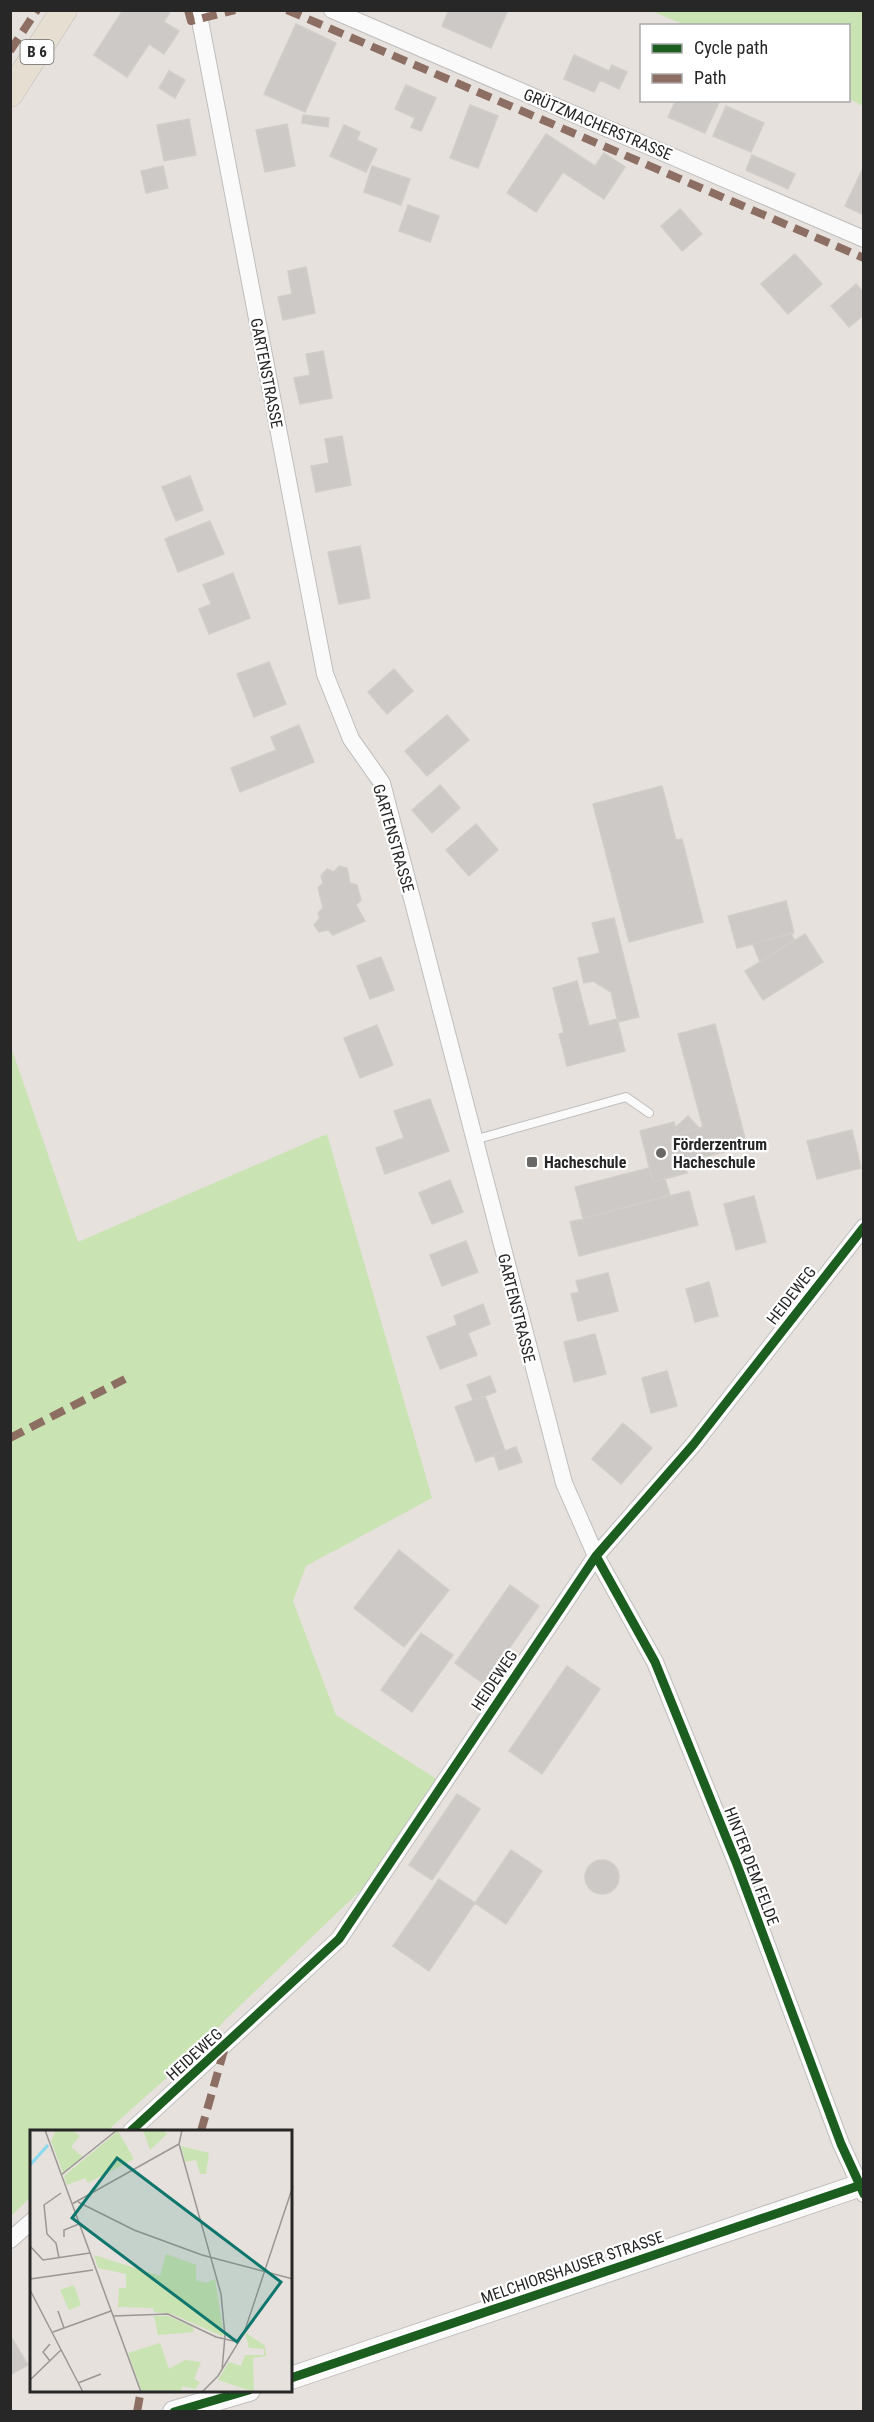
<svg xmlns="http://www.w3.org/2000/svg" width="874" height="2422" font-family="'Roboto Condensed',sans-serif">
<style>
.green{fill:#c9e3b2}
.building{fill:#ccc9c6;stroke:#d1cdc8;stroke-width:1.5}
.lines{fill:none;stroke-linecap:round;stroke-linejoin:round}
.lane-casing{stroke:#bfbebe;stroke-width:10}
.street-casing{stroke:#bfbebe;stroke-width:18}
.secondary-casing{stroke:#bfbebe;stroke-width:24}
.primary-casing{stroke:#bfbdbb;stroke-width:27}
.lane{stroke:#fbfafa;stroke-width:8}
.street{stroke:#fbfafa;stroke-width:16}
.secondary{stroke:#fbfafa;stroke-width:22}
.primary{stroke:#e6dfd1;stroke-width:26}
.quiet{stroke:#8d6e63;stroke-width:8;stroke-dasharray:15 8;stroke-linecap:butt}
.cycleway-casing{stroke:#fff;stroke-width:13}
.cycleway{stroke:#1b5e20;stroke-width:9}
.poi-dot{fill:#6a6866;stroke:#fff;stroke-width:2}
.labels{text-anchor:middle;stroke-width:4.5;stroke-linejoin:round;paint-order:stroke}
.shield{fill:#fff;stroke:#686868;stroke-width:1.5}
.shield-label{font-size:15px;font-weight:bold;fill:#272727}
.street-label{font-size:16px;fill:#272727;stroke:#fff}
.poi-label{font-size:16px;font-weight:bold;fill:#272727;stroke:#fff;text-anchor:start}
.inset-river{fill:none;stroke:#8ad9ed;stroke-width:3}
.inset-road{fill:none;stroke:#9a9794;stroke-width:1.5}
.view{fill:#0f766e;fill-opacity:0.15;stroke:#0f766e;stroke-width:3}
.inset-edge{fill:none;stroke:#272727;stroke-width:3}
</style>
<rect width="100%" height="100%" fill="#e6e1dc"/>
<path class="green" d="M652 11H863V106L849 99 848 26 685 25Z
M10 1044 78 1242 327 1134 432 1498 306 1566 293 1601 336 1715 438 1780 361 1890 225 2020 200 2048 107 2131H32L31 2197 11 2216Z"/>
<path class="building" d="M123 10H171L164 22 179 31 164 54 149 44 127 77 94 55Z
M449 10H508L491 48 442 26Z
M296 24 336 43 305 112 264 94Z
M574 55 609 71 612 65 627 72 619 89 600 80 594 92 564 79Z
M169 71 185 80 175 98 159 88Z
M406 85 436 98 421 131 411 127 415 118 395 109Z
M676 100H720L705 133 668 117Z
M470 105 498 116 478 168 450 158Z
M726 106 764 123 751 152 713 136Z
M303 115 329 118 328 127 302 123Z
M189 119 196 155 164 161 157 125Z
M287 124 295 166 265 172 256 130Z
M344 125 360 132 357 140 377 149 366 172 330 156Z
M546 134 595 166 604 153 625 167 604 199 563 172 536 212 507 193Z
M752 155 795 174 788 189 746 170Z
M163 166 168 188 146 193 141 171Z
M372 166 410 179 401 205 364 192Z
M864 166V215L845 206Z
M408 205 439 216 430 242 399 231Z
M680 209 702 234 682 251 661 226Z
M795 254 822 284 788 314 761 284Z
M306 267 315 313 283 320 278 297 292 294 288 271Z
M856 284 864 293V315L849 327 831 306Z
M323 351 332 398 300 404 294 378 310 375 306 354Z
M342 436 351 485 316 492 311 466 329 463 325 439Z
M190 476 203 510 176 521 162 487Z
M210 521 224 554 178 572 165 539Z
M360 546 370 598 339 604 328 552Z
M233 573 250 618 209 634 199 609 211 604 203 585Z
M269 662 286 704 254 717 237 674Z
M394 669 413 691 387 714 368 692Z
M447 715 469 740 427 776 405 751Z
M299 725 314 762 240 792 231 768 276 750 271 737Z
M440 785 460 808 432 833 412 810Z
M662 786 676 840 682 839 703 922 629 942 593 804Z
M476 824 498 850 469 876 446 850Z
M339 866 347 868 350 883 357 885 361 900 356 905 365 921 333 935 328 930 319 932 314 925 320 918 318 913 323 908 318 888 323 883 321 876 327 869 334 872Z
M786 901 794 933 737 948 728 916Z
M614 918 639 1017 618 1022 611 992 593 981 584 983 578 958 600 953 592 923Z
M791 933 794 940 760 962 753 944Z
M805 934 823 962 763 1000 745 971Z
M381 957 394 990 370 999 357 966Z
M577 981 589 1026 617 1019 625 1051 567 1066 559 1034 564 1033 553 988Z
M715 1024 747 1146 684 1162 677 1134 703 1127 678 1034Z
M377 1025 393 1065 360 1078 344 1038Z
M430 1099 449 1151 385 1174 376 1148 404 1138 394 1111Z
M688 1116 699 1128 677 1134 675 1128Z
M674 1122 687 1173 653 1182 640 1131Z
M852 1130 861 1168 817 1179 807 1141Z
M649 1168 653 1182 665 1179 670 1195 583 1218 575 1187Z
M450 1180 463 1212 432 1224 419 1193Z
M689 1191 698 1225 579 1256 570 1222Z
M754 1196 766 1242 736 1250 724 1204Z
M466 1241 478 1272 442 1286 430 1255Z
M608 1273 618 1311 578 1321 571 1294 579 1292 576 1281Z
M709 1282 718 1316 695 1322 686 1289Z
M483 1304 490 1324 468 1333 477 1355 440 1369 427 1337 457 1325 454 1316Z
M595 1334 606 1374 574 1382 564 1342Z
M667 1371 677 1406 651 1413 642 1378Z
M490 1376 496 1392 473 1400 467 1385Z
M485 1396 505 1451 476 1462 455 1407Z
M623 1423 652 1448 621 1484 592 1459Z
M516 1447 522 1462 499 1470 494 1455Z
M399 1550 449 1590 404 1647 354 1608Z
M510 1585 539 1606 484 1684 455 1663Z
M421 1633 453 1655 412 1712 381 1690Z
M567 1666 600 1689 542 1774 509 1751Z
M457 1794 480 1809 432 1880 409 1865Z
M511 1850 542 1871 506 1924 475 1903Z
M585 1877a17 17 0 1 1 34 0a17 17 0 1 1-34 0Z
M439 1879 475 1903 429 1971 393 1946Z
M10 2335 28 2365 10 2375Z"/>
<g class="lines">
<g class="lane-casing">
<path id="lane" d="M474 1140 626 1097 649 1113"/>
</g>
<g class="street-casing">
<path id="street" d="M198 10 325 674 351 739 382 783 564 1483 596 1556 655 1662 736 1862 841 2144 864 2194
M332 10 864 239
M131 2131 339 1939 596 1556 693 1445 864 1227
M10 2240 32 2221"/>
</g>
<g class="secondary-casing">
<path id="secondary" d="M291 2378 864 2184
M174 2412 249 2390"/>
</g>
<g class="primary-casing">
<path id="primary" d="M10 94 64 10"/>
</g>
<use href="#lane" class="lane"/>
<use href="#street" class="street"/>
<use href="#secondary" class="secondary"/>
<use href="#primary" class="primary"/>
<path class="quiet" d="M188 10 191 21 235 10
M287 10 864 258
M10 51 37 10
M10 1438 125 1379
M201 2131 225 2047
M137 2412 141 2390"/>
<g class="cycleway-casing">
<path id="cycleway" d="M596 1556 655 1662 736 1862 841 2144 864 2194
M131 2131 339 1939 596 1556 693 1445 864 1227
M291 2378 864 2184
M174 2412 249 2390"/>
</g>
<use href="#cycleway" class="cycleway"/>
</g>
<g class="poi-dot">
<circle cx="661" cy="1153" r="6"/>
<rect x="526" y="1156" width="12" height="12" rx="3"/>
</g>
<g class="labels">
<rect class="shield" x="20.5" y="40" width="33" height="24" rx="4.5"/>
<g class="shield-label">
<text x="37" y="57">B 6</text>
</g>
<g class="street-label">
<text transform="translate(598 124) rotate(23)" y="6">GRÜTZMACHERSTRASSE</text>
<text transform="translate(267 373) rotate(79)" y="6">GARTENSTRASSE</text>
<text transform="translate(394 838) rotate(74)" y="6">GARTENSTRASSE</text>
<text transform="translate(791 1295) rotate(-52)" y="6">HEIDEWEG</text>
<text transform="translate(517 1308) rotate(76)" y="6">GARTENSTRASSE</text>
<text transform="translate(494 1680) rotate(-56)" y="6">HEIDEWEG</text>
<text transform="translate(752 1866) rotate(69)" y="6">HINTER DEM FELDE</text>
<text transform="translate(194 2054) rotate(-42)" y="6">HEIDEWEG</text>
<text transform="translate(572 2267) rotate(-19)" y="6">MELCHIORSHAUSER STRASSE</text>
</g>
<g class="poi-label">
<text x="673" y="1150">Förderzentrum<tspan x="673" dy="18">Hacheschule</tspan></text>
<text x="544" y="1168">Hacheschule</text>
</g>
</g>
<g transform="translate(30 2130)">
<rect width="262" height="262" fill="#e6e1dc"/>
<path d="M26 0H42L50 6 41 17 53 27 33 43 21 11ZM113 0H132L137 4 120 20ZM88 1 104 29 58 53 55 48 37 55 34 46ZM151 16 179 23 176 44H170L166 30 155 32ZM136 124 166 135V150L176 153 185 149 194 207 142 184 124 182 123 178 88 177 89 158H96V144L68 138 64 125 130 146ZM44 155 51 175 39 180 30 160ZM124 186H138L163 197 164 202 128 205ZM215 202 235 216 236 226 223 228 224 262 188 250 199 232 211 236 215 225H234V219L219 218ZM130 213 139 239 155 230 171 232 164 249 170 252 165 259 153 256 150 262H112L98 223Z" fill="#c9e3b2"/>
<path class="inset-river" d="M0 35 18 15"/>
<path class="inset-road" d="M15 0 111 262M152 0 149 14 191 164 195 206 192 240M31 45 87 0M48 72 104 100 172 125 263 149M42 74 149 14M34 107V100L49 94M0 116 13 130 60 123M29 128 26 113 17 104 14 75 31 63M0 149 63 140M0 160 53 262M28 181 34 198M83 186 138 184 186 207 208 212M23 202 81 181M20 231 13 222 20 214M0 250 31 220M48 253 71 244M172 262 188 246 214 203 263 56"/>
<path class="view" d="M87 28 251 152 207 212 42 88Z"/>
<rect width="262" height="262" class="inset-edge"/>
</g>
<rect width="874" height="2422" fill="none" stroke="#272727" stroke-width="24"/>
<rect x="640" y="24" width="210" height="78" fill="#ffffff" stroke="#a9a9a9" stroke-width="1.5"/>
<rect x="652" y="44" width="30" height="9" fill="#1b5e20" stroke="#a9a9a9" stroke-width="1.5"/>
<text x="694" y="54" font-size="18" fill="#272727">Cycle path</text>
<rect x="652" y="74" width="30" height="9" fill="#8d6e63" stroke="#a9a9a9" stroke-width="1.5"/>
<text x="694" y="84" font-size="18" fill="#272727">Path</text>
</svg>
